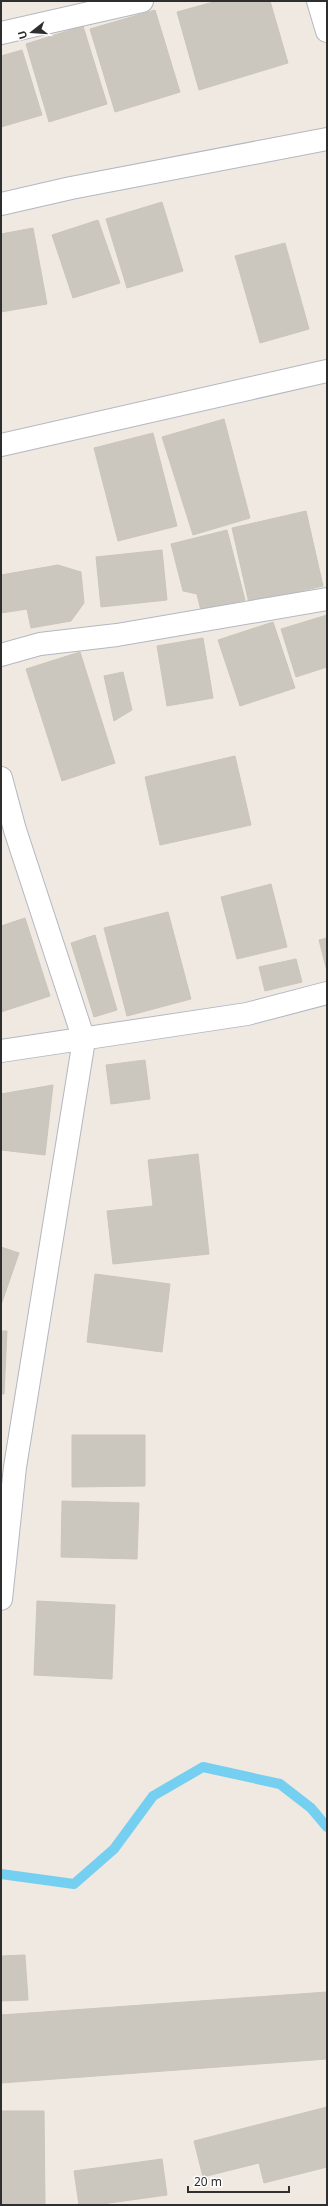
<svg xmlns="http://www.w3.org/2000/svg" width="328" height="2206" font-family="'Noto Sans',sans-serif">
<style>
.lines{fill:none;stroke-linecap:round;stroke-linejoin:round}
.stream{stroke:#75cff0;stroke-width:10}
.building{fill:#cbc7bf;stroke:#cbc5ba}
.street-casing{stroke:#b4b7c1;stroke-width:24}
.street{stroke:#fff;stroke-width:22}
</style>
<rect width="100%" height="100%" fill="#efe9e1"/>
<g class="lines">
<path class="stream" d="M1 1874 74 1884 114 1849 153 1796 203 1767 280 1784 311 1808 327 1827"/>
</g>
<path class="building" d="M217 1H270L288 63 199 90 177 12Z
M155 10 180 92 115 112 90 29Z
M83 26 107 104 49 122 26 44Z
M22 50 42 115 1 127V56Z
M162 202 183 271 127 288 106 219Z
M98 220 120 283 73 298 52 235Z
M33 228 47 304 1 312V234Z
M285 243 309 329 260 343 235 256Z
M224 419 250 518 193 535 162 437Z
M153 433 177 526 118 541 94 448Z
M306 511 323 586 249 603 232 528Z
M227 530 245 600 201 611 197 594 183 591 171 544Z
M162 550 167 600 101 607 96 557Z
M58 565 81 572 84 603 71 621 31 628 27 609 1 613V575Z
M327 615V667L296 677 281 629Z
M273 622 295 688 240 706 218 640Z
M203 638 213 698 167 706 157 646Z
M80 652 115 763 62 781 26 669Z
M123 672 132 710 114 721 104 676Z
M235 756 251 825 160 845 145 777Z
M271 884 287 947 237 959 221 897Z
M168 912 191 999 127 1016 104 928Z
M25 918 50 996 1 1012V926Z
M95 935 117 1010 94 1017 71 943Z
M327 938V971L319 940Z
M296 959 302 982 265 991 259 967Z
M145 1060 150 1099 111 1104 106 1065Z
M53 1085 45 1155 1 1150V1094Z
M198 1154 209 1254 113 1264 107 1211 153 1206 148 1160Z
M1 1247 19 1253 1 1305Z
M95 1274 170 1284 162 1352 87 1342Z
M1 1331H7L4 1394H1Z
M72 1435H145V1486L72 1487Z
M62 1501 139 1503 137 1559 61 1557Z
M37 1601 115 1605 112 1679 34 1675Z
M25 1955 28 2000 1 2001V1956Z
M327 1992V2059L1 2083V2015Z
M327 2107V2167L264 2183 259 2163 203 2177 194 2141Z
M1 2111H44L45 2205H1Z
M162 2159 167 2195 95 2205H79L74 2171Z"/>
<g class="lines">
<g class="street-casing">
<path id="street" d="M318 1 327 31
M1 33 142 1
M1 204 71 188 327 139
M1 445 327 371
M1 655 40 644 117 635 327 599
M1 778 15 830 84 1040 15 1467 1 1599
M1 1051 247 1014 327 993"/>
</g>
<use href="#street" class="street"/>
</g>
<rect width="328" height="2206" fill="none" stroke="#2e2e2e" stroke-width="4"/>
<g transform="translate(32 32) rotate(253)" stroke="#ffffff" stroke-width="3" paint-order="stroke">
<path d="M0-3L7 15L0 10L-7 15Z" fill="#2e2e2e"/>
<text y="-6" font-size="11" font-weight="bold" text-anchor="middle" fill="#2e2e2e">U</text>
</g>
<path d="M188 2186v6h101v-6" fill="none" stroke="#2e2e2e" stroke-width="2"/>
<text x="194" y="2186" font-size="12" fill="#2e2e2e" stroke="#ffffff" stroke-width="3" paint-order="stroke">20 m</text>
</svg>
